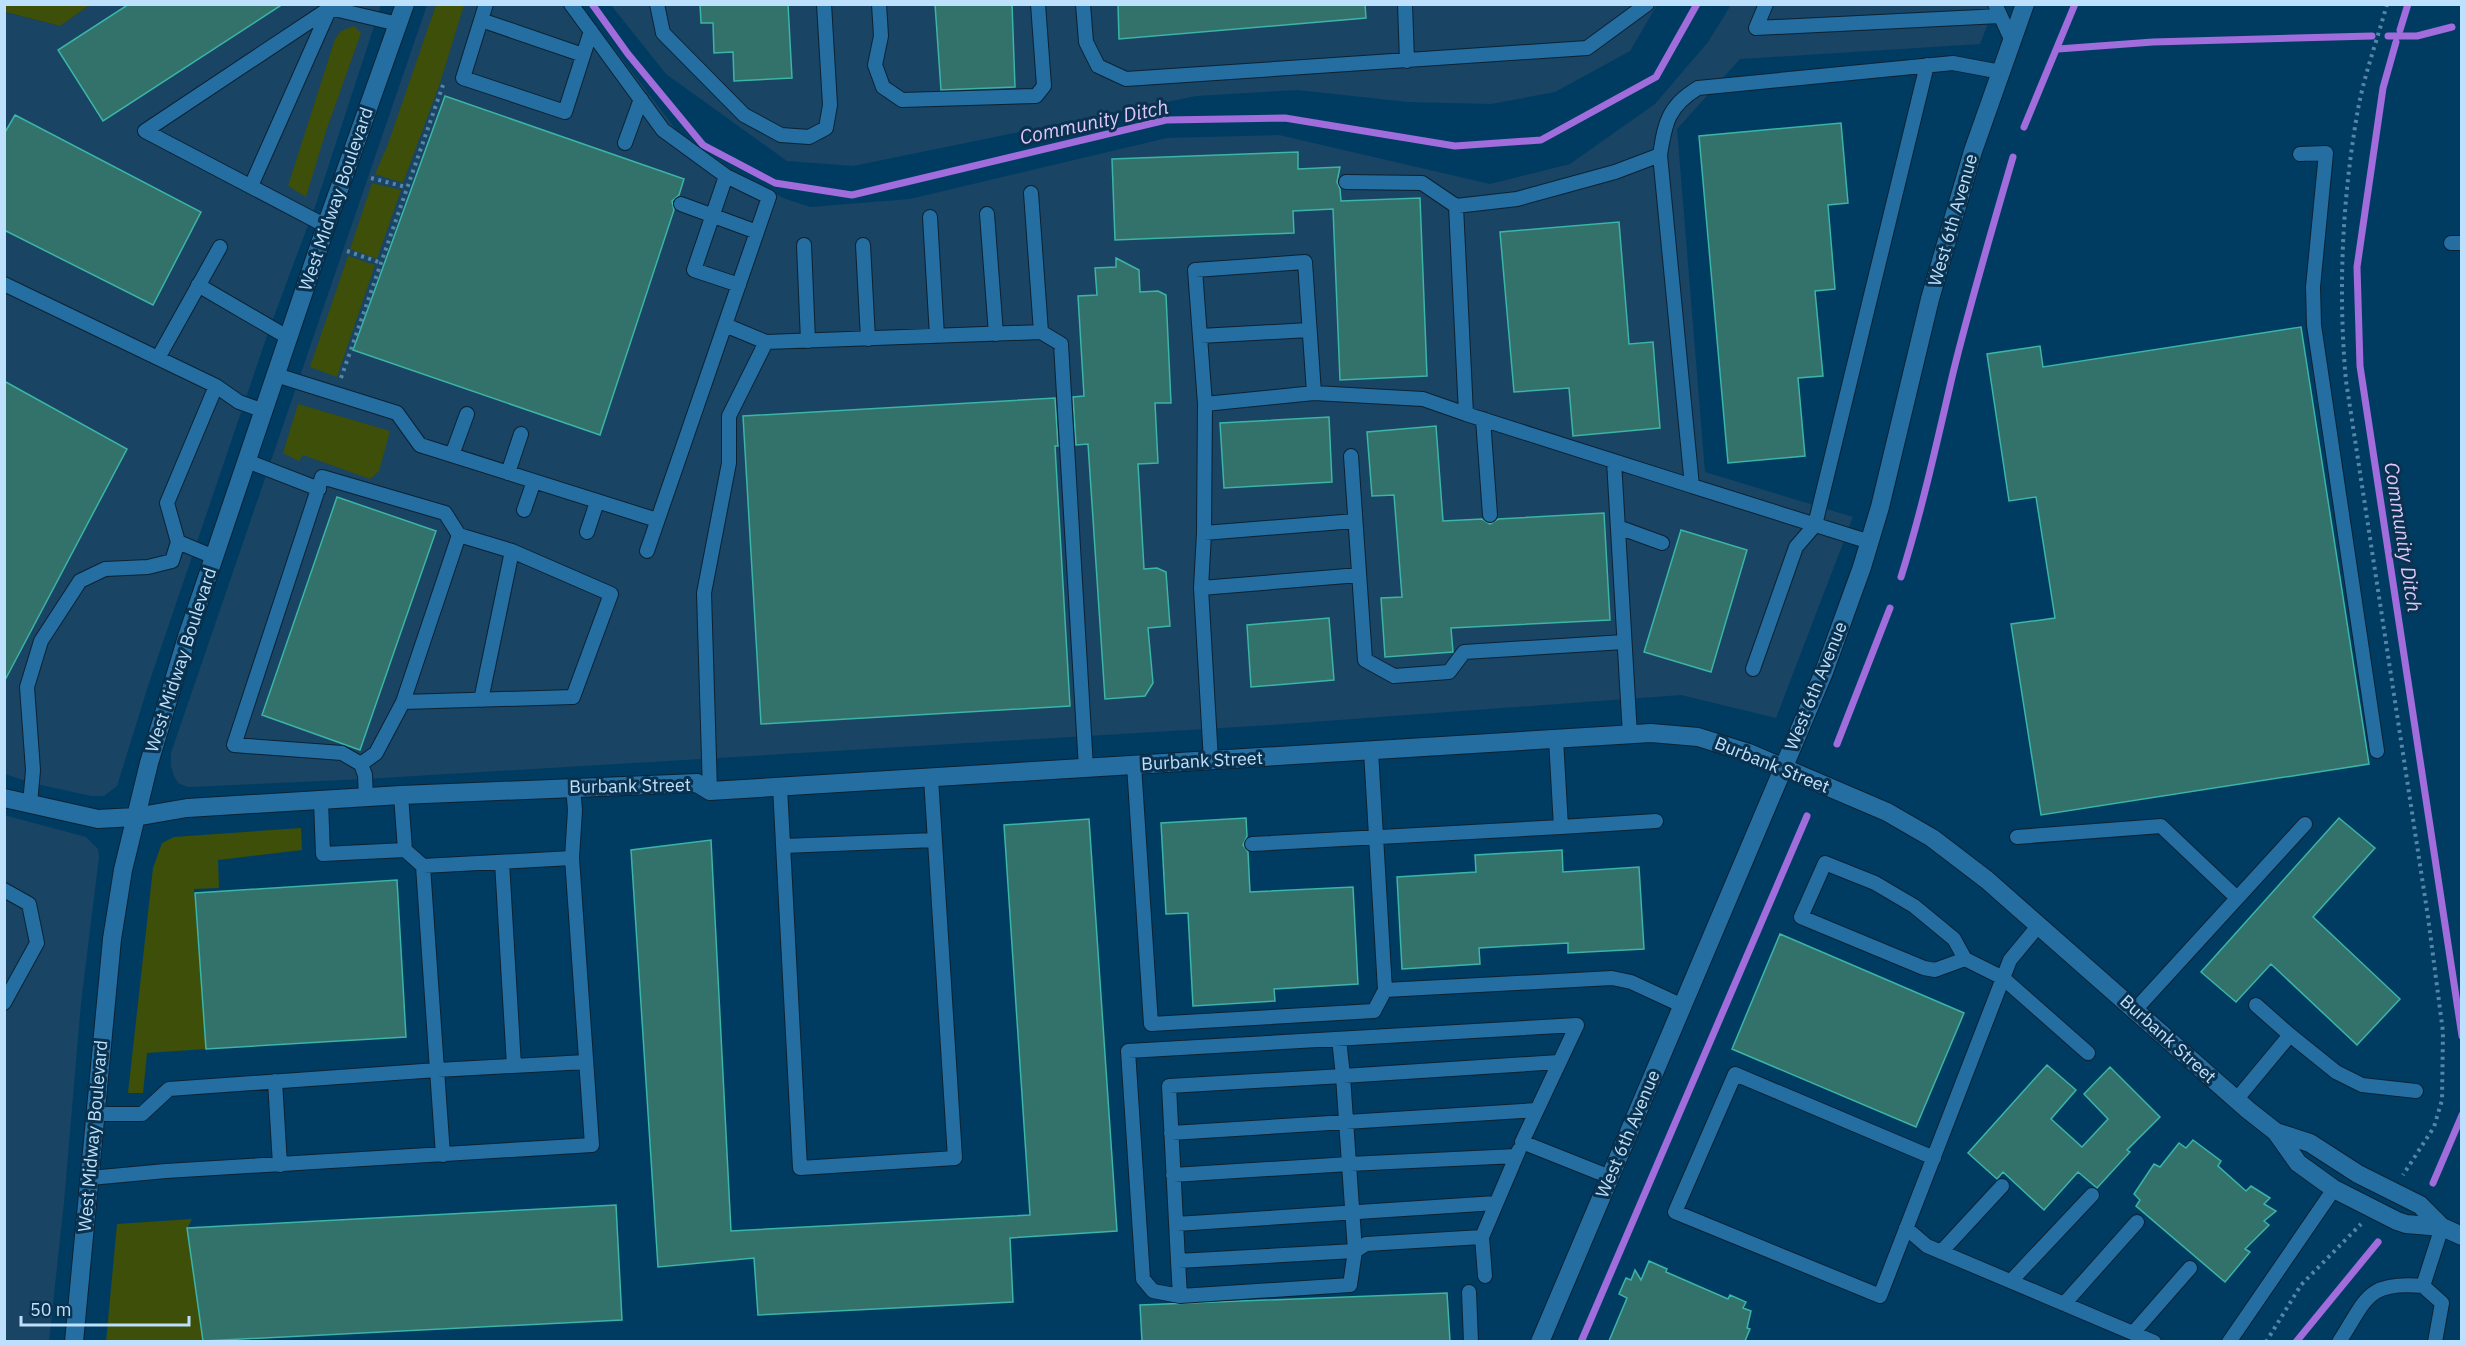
<svg xmlns="http://www.w3.org/2000/svg" width="2466" height="1346" font-family="'IBM Plex Sans',sans-serif">
<style>
.built{fill:#1a4463}
.green{fill:#3d4f09}
.lines{fill:none;stroke-linecap:round;stroke-linejoin:round}
.stream{stroke:#a16cdb;stroke-width:7}
.building{fill:#33726a;stroke:#3ab5a7;stroke-width:1.5}
.lane-casing{stroke:#0b2233;stroke-width:16}
.street-casing{stroke:#0b2233;stroke-width:20}
.path{stroke:#5586a7;stroke-width:4;stroke-dasharray:3 4.5;stroke-linecap:butt}
.lane{stroke:#246ea2;stroke-width:14}
.street{stroke:#246ea2;stroke-width:18}
.labels{text-anchor:middle;stroke-width:6;stroke-linejoin:round;paint-order:stroke}
.street-label{font-size:18px;fill:#bde0fd;stroke:#0a314d}
.water-label{font-size:20px;font-style:italic;fill:#ddc6fc;stroke:#0a314d}
</style>
<rect width="100%" height="100%" fill="#003c62"/>
<path class="built" d="M90 5H381L317 201 270 327 148 686 117 786 104 796H91L32 783 5 774 4 12 60 26Z
M427 5H581L677 131 732 170 783 198 810 207 910 199 1167 138 1279 135 1490 184 1570 164 1655 104 1708 42 1731 5H1995L1980 44 1740 59 1677 129 1705 472 1853 517 1776 718 1681 695 1271 725 365 779 188 787 178 783 174 776 171 766V753Z
M611 5H1657L1630 51 1555 92 1491 104 1408 102 1297 90 1196 96 853 166 787 161 666 74Z
M4 815 86 837 98 849 99 857 81 1003 64 1202 49 1341H5Z"/>
<path class="green" d="M5 4H90V5L60 26 5 12Z
M436 5H464L440 83 403 183 375 174 388 144Z
M354 26 361 33 326 131 306 197 288 186 335 39 341 31Z
M372 183 401 190 377 259 350 249Z
M348 256 375 265 337 377 310 367Z
M298 404 390 431 379 471 370 479 303 455 299 461 283 453Z
M301 828 302 850 218 860 219 888 194 889 206 1049 147 1053 143 1093H128L153 868 162 843 174 837Z
M192 1219 187 1229 203 1341 106 1342 117 1224Z"/>
<g class="lines">
<path class="stream" d="M592 4 628 54 703 145 775 183 852 195 1166 120 1285 118 1455 146 1541 140 1656 77 1697 4
M2400 30 2408 4
M2388 36H2417L2452 27
M2396 42 2383 88 2357 267 2360 366 2462 1036
M2058 49 2153 42 2372 36
M2024 127 2075 4
M1901 577C1922 510 1937 442 1953 373 1971 300 1992 229 2013 157
M1837 744 1890 608
M2433 1183 2462 1115
M1581 1342 1807 816
M2296 1342 2378 1242"/>
</g>
<path class="building" d="M129 4H283L103 121 58 50Z
M700 4H788L792 78 734 81 733 52 714 53 713 23H701Z
M935 4H1012L1015 87 941 90Z
M1118 4H1365L1366 18 1119 39Z
M445 96 684 179 679 195 672 201 674 210 600 435 353 350Z
M15 115 201 212 153 305 4 230V134Z
M1841 123 1848 203 1828 205 1835 289 1815 291 1823 376 1798 378 1805 456 1728 463 1699 136Z
M1298 152V169L1340 167 1337 182 1340 189 1341 201 1420 198 1427 376 1340 380 1333 209 1293 211 1294 233 1115 240 1112 159Z
M1619 222 1629 344 1653 342 1660 428 1573 436 1569 388 1514 392 1500 232Z
M1116 258 1139 270 1140 292 1158 291 1166 295 1171 403H1155L1158 463 1138 464 1144 569 1157 568 1166 572 1170 626 1148 628 1153 683 1145 696 1105 699 1088 444 1076 445 1073 397 1084 396 1078 296 1097 295 1095 268 1116 267Z
M2301 327 2369 764 2041 815 2011 624 2055 618 2036 497 2009 501 1987 354 2040 346 2043 367Z
M4 381 127 449 4 682Z
M1055 398 1058 446H1055L1070 706 761 724 743 416Z
M1329 417 1332 482 1224 488 1220 423Z
M1436 426 1443 521 1482 519 1490 524 1498 519 1604 513 1610 620 1451 628 1453 652 1385 657 1381 598 1402 597 1394 495 1372 496 1367 432Z
M337 497 436 531 360 750 262 715Z
M1681 530 1747 550 1711 672 1644 652Z
M1329 618 1334 680 1251 687 1247 625Z
M1246 818 1247 836 1243 845 1248 852 1250 892 1353 887 1358 984 1274 989 1275 1001 1193 1006 1188 913 1166 914 1161 823Z
M2339 818 2375 848 2313 917 2400 999 2357 1045 2271 964 2236 1002 2201 972Z
M1089 819 1117 1231 1010 1238 1013 1302 758 1315 754 1258 658 1267 631 850 711 840 731 1231 1030 1215 1004 825Z
M1562 850 1563 872 1639 867 1644 949 1568 953V943L1479 948 1480 964 1402 969 1397 877 1476 872 1475 855Z
M397 880 406 1037 206 1049 195 893Z
M1780 934 1964 1013 1916 1127 1732 1049Z
M2047 1065 2076 1090 2051 1119 2082 1147 2108 1119 2084 1094 2110 1067 2160 1117 2127 1150 2130 1152 2097 1188 2078 1172 2044 1210 2003 1172 1997 1179 1968 1153Z
M2193 1140 2221 1161 2218 1166 2246 1191 2251 1186 2270 1198 2264 1204 2276 1211 2264 1221 2269 1225 2245 1249 2250 1252 2225 1282 2136 1206 2140 1200 2134 1194 2154 1164 2160 1167 2179 1143 2186 1148Z
M616 1205 622 1320 203 1341 187 1228Z
M1649 1261 1667 1269 1666 1272 1728 1299 1730 1295 1746 1302 1743 1308 1751 1311 1747 1328 1750 1329 1745 1341H1609L1627 1298 1619 1294 1626 1278 1631 1280 1635 1270 1641 1280Z
M1447 1293 1450 1341H1142L1140 1305Z"/>
<g class="lines">
<g class="lane-casing">
<path id="lane" d="M486 4 463 78 565 112 591 31
M571 4 663 130 726 176 769 197 647 551
M657 4 663 33 744 115 781 135 809 137 826 128 830 105 824 4
M879 4 881 36 875 65 883 87 902 100 1036 96 1044 86 1038 4
M1083 4 1086 42 1098 66 1126 79 1587 48 1647 4
M1405 4 1407 61
M1766 4 1756 28 2000 16
M1995 4 2012 41
M481 20 583 55
M625 143 641 99
M2300 154 2326 153 2313 287 2314 325 2377 751
M1660 155 1615 172 1517 199 1456 206 1466 414 1692 486
M726 176 694 270 739 285
M1346 182 1422 183 1456 206
M251 186 330 8
M1031 193 1041 332
M681 204 757 232
M987 214 996 334
M930 217 937 336
M326 226 145 131 330 8 398 24
M2451 243H2462
M804 245 808 341
M863 245 868 339
M4 284 216 386 239 402 264 411
M198 285 289 338
M725 325 766 342 1041 332 1061 344 1086 768
M1200 336 1309 330
M158 358 220 247
M276 375 397 413 420 445 657 520
M1314 393 1305 262 1195 270 1205 404 1314 393 1423 399 1466 414
M1205 404 1204 533 1201 588 1211 761
M1483 419 1490 515
M452 455 467 414
M1351 456 1365 660 1394 676 1449 672 1464 652 1624 642
M247 461 319 489
M1614 461 1630 735
M508 473 521 434
M524 510 534 481
M1618 527 1662 543
M587 532 597 502
M1204 533 1355 521
M1870 542 1692 486 1660 155C1665 123 1668 106 1698 88L1953 63 2001 72
M214 557 178 542 167 503 216 386
M1201 588 1359 575
M1753 669 1796 547 1815 525 1927 65
M481 700 512 551
M1371 751 1385 990 1612 978 1631 982 1683 1006
M361 764 376 753 403 702 459 535
M1134 765 1151 1024 1374 1011 1385 990
M780 787 800 1168 955 1158 931 778
M710 791 704 593 729 463V416L766 342
M401 795 405 850 423 866 572 858
M366 798 365 775 361 764 342 753 234 745 322 477 445 513 459 535 512 551 611 594 573 697 403 702
M321 801 323 854 405 850
M30 804 33 770 27 687 41 641 80 581 105 569 148 567 172 561 178 542
M1561 827 1656 821
M2017 837 2161 826 2237 898
M1252 844 1561 827 1556 739
M783 846 935 840
M502 862 514 1066
M4 890 29 904 37 943 4 1003
M1965 959 1935 970 1924 968 1801 917 1825 863 1875 883 1914 906 1954 939 1965 959 2003 978 2088 1053
M2135 1010 2305 824
M2290 1035 2336 1072 2362 1085 2416 1091
M1339 1039 1343 1076 1559 1062
M275 1081 280 1165
M2236 1100 2290 1035 2256 1005
M96 1114H142L169 1089 437 1070 423 866
M1171 1133 1537 1110
M443 1155 437 1070 586 1062
M1934 1158 1735 1074 1675 1212 1880 1296 2010 960 2039 925
M1173 1175 1349 1164 1355 1251 1178 1261 1169 1086 1343 1076 1349 1164 1516 1156
M90 1178 166 1171 592 1145 572 858 575 810 573 787
M1176 1224 1496 1203
M1906 1228 1927 1246 2154 1342
M1482 1237 1366 1244 1355 1251 1350 1285 1180 1296 1153 1291 1143 1279 1128 1051 1577 1025 1522 1142 1610 1177
M1941 1252 2002 1186
M1178 1261 1180 1296
M1485 1276 1482 1237 1519 1150
M2011 1281 2092 1195
M2423 1286 2442 1303 2435 1342
M1469 1292 1471 1342
M2064 1304 2137 1222
M2133 1333 2190 1268
M2229 1342 2334 1189
M2339 1342C2367 1299 2366 1281 2423 1286L2442 1227"/>
</g>
<g class="street-casing">
<path id="street" d="M4 798 98 819 135 817 187 808 401 795 697 783 710 791 1651 733 1698 737 1749 753 1887 812 1932 838 1987 880 2248 1110 2276 1132 2298 1163 2334 1189 2397 1221 2406 1224 2442 1227
M2276 1132 2310 1143 2358 1174 2420 1205 2442 1227 2462 1236
M74 1342 112 939 123 870 149 763 187 637 326 226 405 4
M1540 1342 1824 672 1862 567 1880 507 1930 299 1973 151 2025 4"/>
</g>
<path class="path" d="M2387 4C2377 41 2363 78 2357 115 2342 202 2338 293 2346 381L2428 917 2443 1032 2442 1100 2434 1127 2403 1175
M371 178 406 187
M347 251 381 263
M341 378 443 85
M2266 1342 2301 1285 2361 1224"/>
<use href="#lane" class="lane"/>
<use href="#street" class="street"/>
</g>
<g class="labels">
<g class="street-label">
<text transform="translate(336 199) rotate(-71)" y="6">West Midway Boulevard</text>
<text transform="translate(1953 220) rotate(-74)" y="6">West 6th Avenue</text>
<text transform="translate(181 660) rotate(-72)" y="6">West Midway Boulevard</text>
<text transform="translate(1816 686) rotate(-68)" y="6">West 6th Avenue</text>
<text transform="translate(1202 761) rotate(-3)" y="6">Burbank Street</text>
<text transform="translate(1772 765) rotate(22)" y="6">Burbank Street</text>
<text transform="translate(630 786) rotate(-1)" y="6">Burbank Street</text>
<text transform="translate(2168 1039) rotate(42)" y="6">Burbank Street</text>
<text transform="translate(1628 1134) rotate(-67)" y="6">West 6th Avenue</text>
<text transform="translate(93 1136) rotate(-85)" y="6">West Midway Boulevard</text>
</g>
<g class="water-label">
<text transform="translate(1094 122) rotate(-12)" y="7">Community Ditch</text>
<text transform="translate(2403 537) rotate(81)" y="7">Community Ditch</text>
</g>
</g>
<rect width="2466" height="1346" fill="none" stroke="#bde0fd" stroke-width="12"/>
<path d="M21 1316v9h168v-9" fill="none" stroke="#bde0fd" stroke-width="3"/>
<text x="30" y="1316" font-size="18" fill="#bde0fd" stroke="#0a314d" stroke-width="4.5" paint-order="stroke">50 m</text>
</svg>
